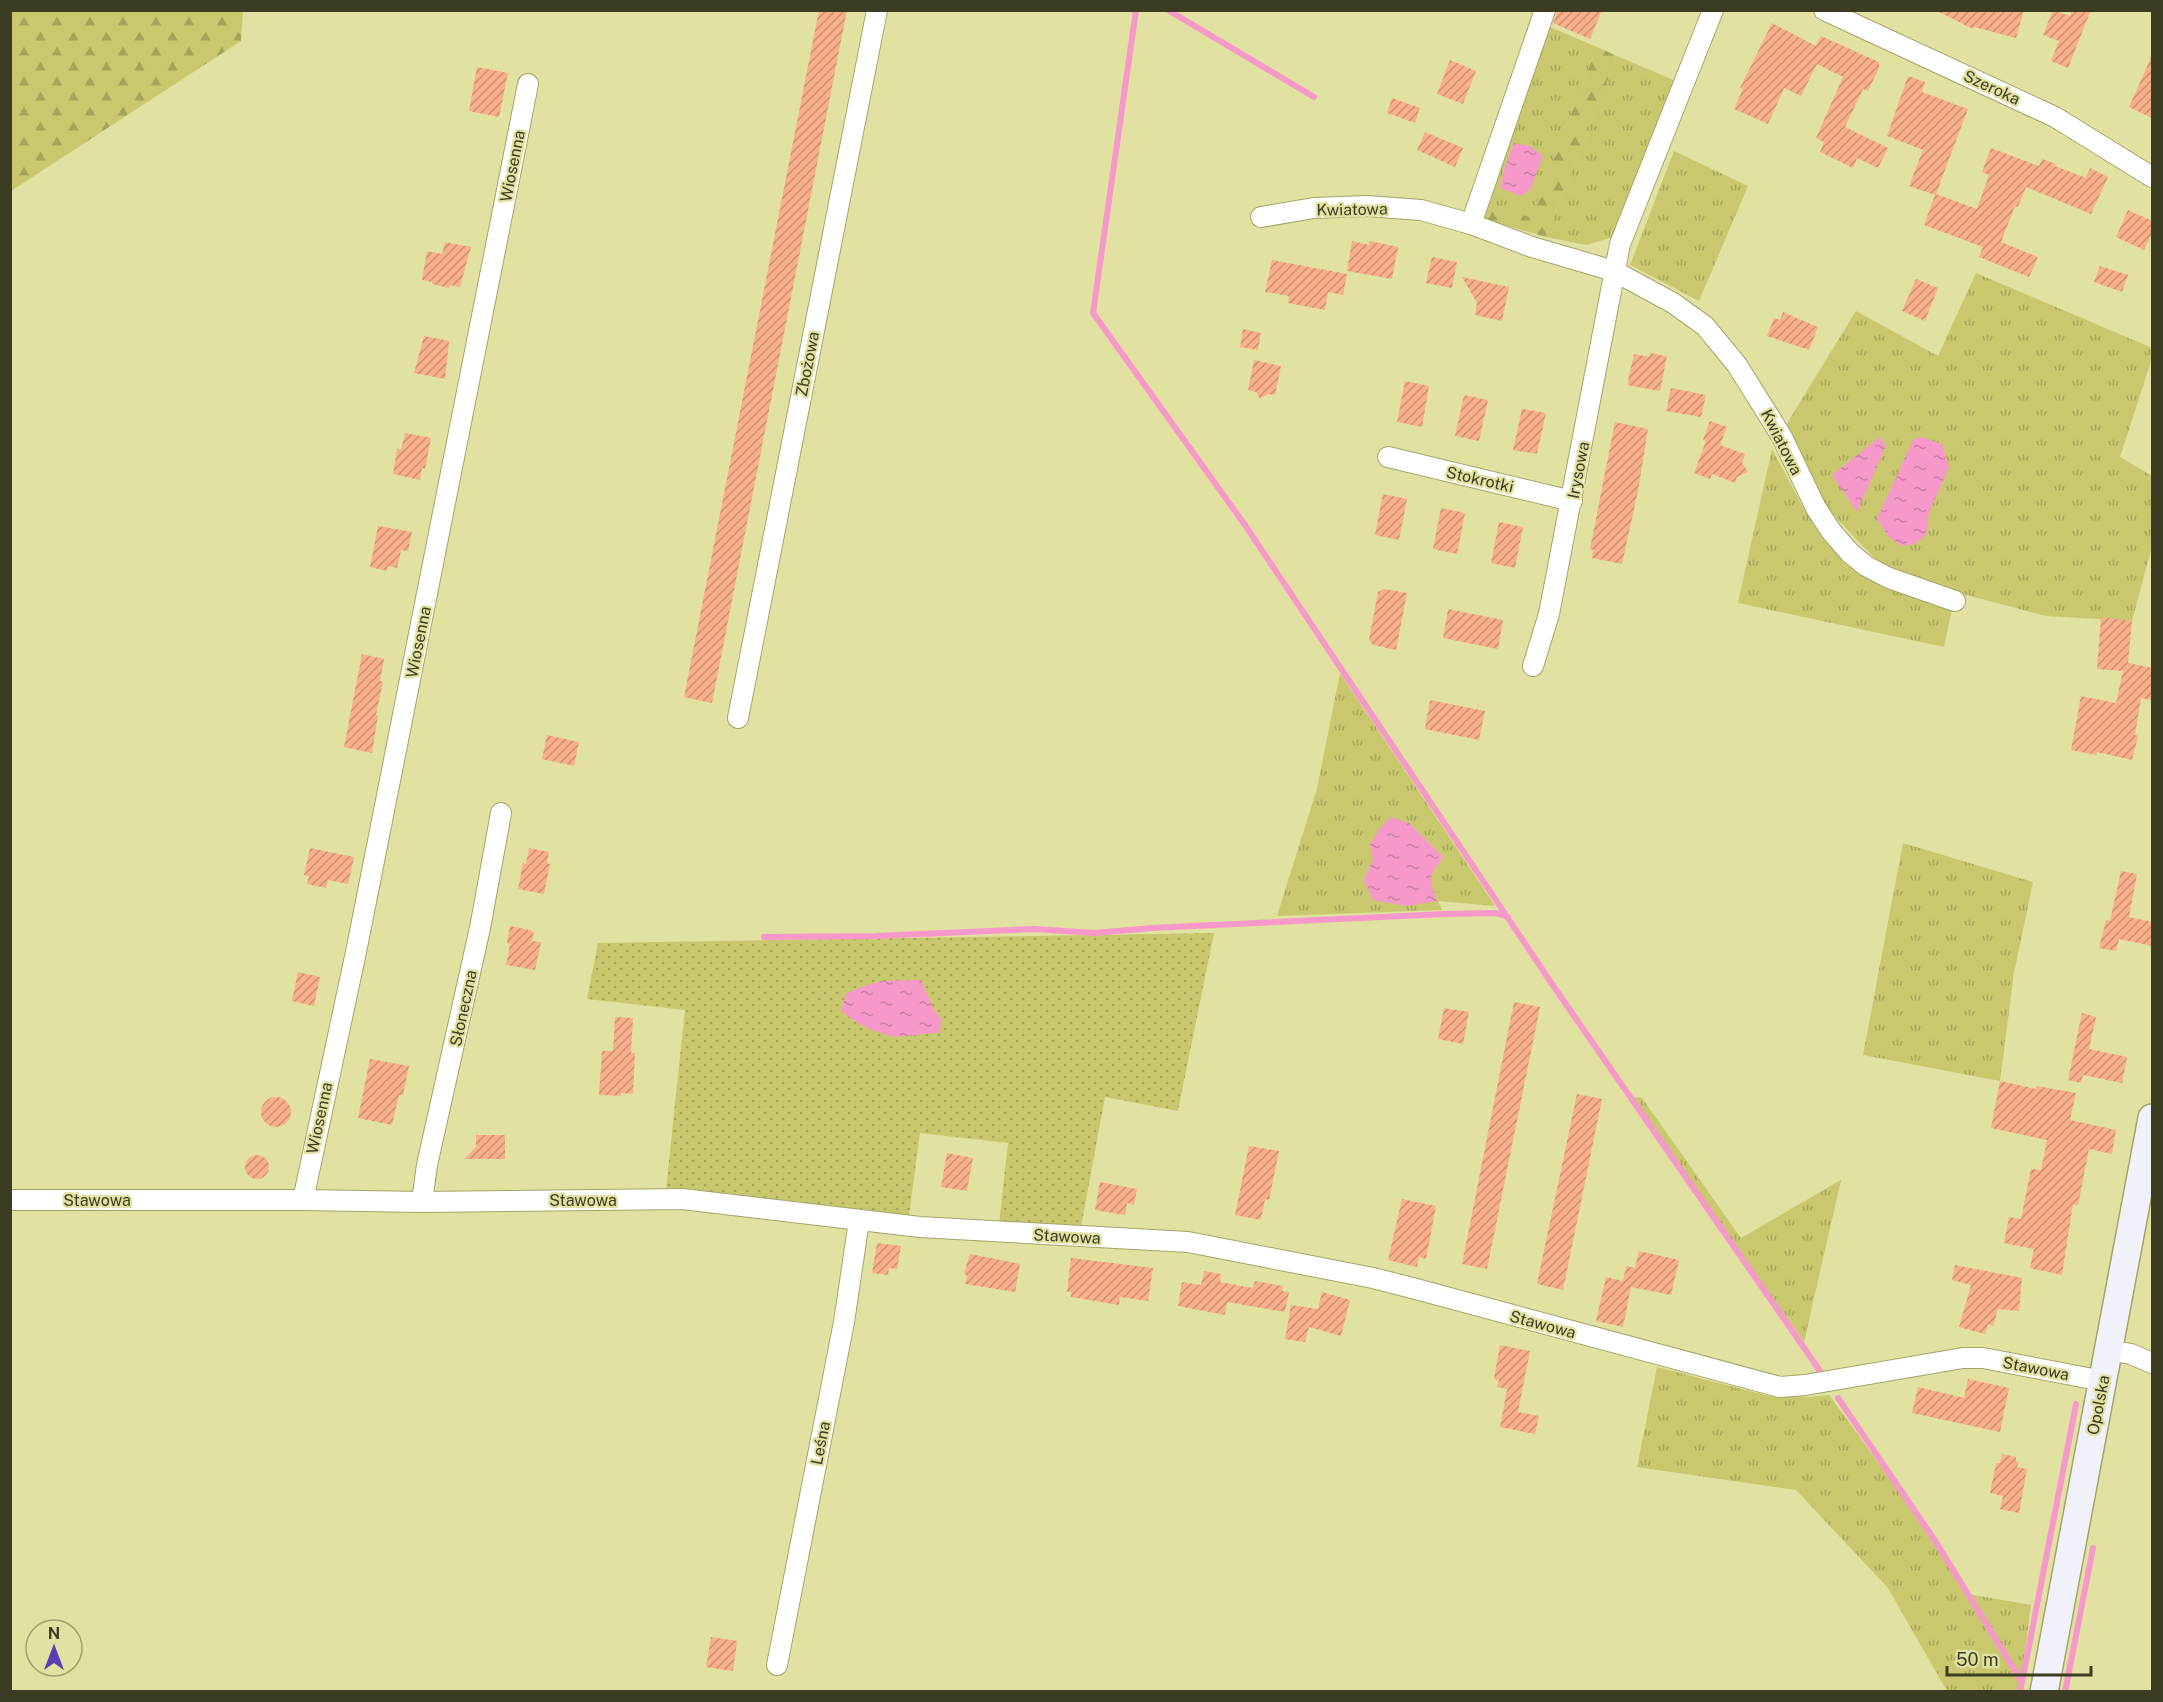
<svg xmlns="http://www.w3.org/2000/svg" width="2163" height="1702" font-family="'Public Sans',sans-serif">
<style>
.grass{fill:url(#grass-tufts);fill-rule:evenodd}
.forest{fill:url(#forest-firs)}
.garden{fill:url(#garden-dots)}
.water{fill:url(#water-ripples)}
.lines{fill:none;stroke-linecap:round;stroke-linejoin:round}
.stream{stroke:#f699ca;stroke-width:6}
.building{fill:url(#building-hatch)}
.minor-casing{stroke:#a5a567;stroke-width:22}
.secondary-casing{stroke:#a5a567;stroke-width:30}
.minor{stroke:#fff;stroke-width:20}
.secondary{stroke:#f1f1fc;stroke-width:27}
.labels{text-anchor:middle;stroke-width:4.5;stroke-linejoin:round;paint-order:stroke}
.street-label{font-size:16px;fill:#3c3c22;stroke:#e1e1a1}
</style>
<defs>
<pattern id="grass-tufts" width="24" height="20" patternUnits="userSpaceOnUse" patternTransform="scale(1.5)"><rect width="24" height="20" fill="#c9c86f"/><path d="M3 7l-1-3M5 7V3M7 7l1-3M15 17l-1-3M17 17v-4M19 17l1-3" fill="none" stroke="#a4a45b"/></pattern>
<pattern id="forest-firs" width="22" height="20" patternUnits="userSpaceOnUse" patternTransform="scale(1.5)"><rect width="22" height="20" fill="#c9c86f"/><path d="M5 1l3.5 6h-7zM16 11l3.5 6h-7z" fill="#a4a45b"/></pattern>
<pattern id="garden-dots" width="8" height="8" patternUnits="userSpaceOnUse" patternTransform="scale(1.5)"><rect width="8" height="8" fill="#c9c86f"/><path d="M2 2h.1M6 6h.1" fill="none" stroke="#a4a45b" stroke-width="1.8" stroke-linecap="round"/></pattern>
<pattern id="water-ripples" width="26" height="14" patternUnits="userSpaceOnUse" patternTransform="scale(1.5)"><rect width="26" height="14" fill="#f699ca"/><path d="M2 4q2-2 4 0t4 0M15 11q2-2 4 0t4 0" fill="none" stroke="#c87ea4"/></pattern>
<pattern id="building-hatch" width="6" height="6" patternUnits="userSpaceOnUse" patternTransform="scale(1.5)"><rect width="6" height="6" fill="#f9af8a"/><path d="M-1 1l2-2M0 6l6-6M5 7l2-2" fill="none" stroke="#cb9070"/></pattern>
</defs>
<rect width="100%" height="100%" fill="#e1e1a1"/>
<path class="grass" d="M1550 27 1597 47 1531 218 1483 207Z
M1617 56 1676 81 1613 237 1586 245 1546 237Z
M1674 151 1748 186 1699 301 1630 265Z
M1976 273 2152 348V358L2120 457 2152 476V546L2132 621 2046 616 1955 592 1881 565 1820 501 1786 425 1856 311 1938 356Z
M1772 449 1804 509 1846 565 1895 589 1952 609 1944 647 1738 603Z
M1340 673 1495 906 1438 901 1442 910 1277 916 1317 789ZM1409 823 1443 857 1433 872 1430 882 1364 880 1373 859Z
M1903 843 2033 882 2014 973 2000 1081 1863 1055Z
M1631 1097 1642 1098 1741 1238 1841 1180 1804 1342Z
M1657 1367 1769 1396 1810 1397 1829 1395 1936 1542 1968 1594 2031 1605 2020 1691H1947L1888 1588 1796 1490 1637 1467Z"/>
<path class="forest" d="M11 10 243 11 241 41 11 191Z
M1597 47 1617 56 1546 237 1481 218 1483 207 1531 217Z"/>
<path class="garden" d="M1214 933 1178 1111 1105 1097 1081 1227 999 1224 1008 1143 920 1133 909 1215 666 1189 685 1010 587 999 598 943Z"/>
<path class="water" d="M1514 143 1530 146 1543 156 1530 190 1520 196 1500 188 1505 167Z
M1880 437 1886 446 1857 512 1832 475Z
M1921 437 1942 444 1949 467 1929 513 1926 535 1914 544 1902 546 1889 537 1877 519 1913 440Z
M1391 817 1409 823 1443 857C1429 878 1428 878 1437 901L1407 906 1373 900 1364 880 1373 859 1370 845 1379 829Z
M921 980 934 1010 941 1019 940 1033C924 1032 907 1038 892 1036 875 1033 853 1022 841 1010L847 993 870 984 882 981Z"/>
<g class="lines">
<path class="stream" d="M1136 10 1093 313 1245 525 1552 984 1820 1371
M1168 10 1314 97
M764 937 875 936 1034 929 1094 933 1152 928 1445 914 1496 913 1508 917
M1838 1398 1936 1542 2022 1682 2020 1692
M2022 1682 2076 1404
M2065 1692 2093 1548"/>
</g>
<path class="building" d="M819 10H847L712 703 684 697Z
M1558 10H1602L1590 39 1553 23Z
M1935 10H2024L2016 38 1974 27 1973 29Z
M2053 10 2070 16 2072 10H2091L2068 68 2051 61 2059 41 2043 35Z
M1772 23 1816 46 1821 36 1879 62V68L1868 91 1863 89 1845 127 1888 148 1878 168 1857 158 1853 168 1820 152 1824 142 1816 138 1843 77 1817 64 1801 96 1784 88 1768 124 1734 109 1743 89 1740 88Z
M2152 55V118L2129 107Z
M1450 60 1476 71 1463 104 1437 94Z
M477 67 508 73 499 117 469 111Z
M1908 76 1925 82 1922 92 1968 109 1936 194 1977 209 1989 175 1982 172 1991 148 2039 166 2042 159 2056 164 2055 166 2086 178 2090 168 2108 177 2091 214 2026 187 2018 207 2015 206 2001 242 2038 257 2029 277 1979 257 1983 247 1924 225 1935 195 1909 186 1923 150 1887 136Z
M1392 98 1420 108 1415 123 1387 113Z
M1425 132 1463 148 1455 167 1417 150Z
M2128 210 2152 221V233L2144 250 2116 237Z
M1352 241 1369 245 1370 241 1398 247 1392 279 1347 271Z
M445 242 471 247 460 287 450 285 449 288 432 284V282L422 280 427 251 442 254Z
M1432 257 1457 262 1452 288 1426 283Z
M1272 260 1347 274 1343 295 1328 292 1325 310 1288 303 1289 296 1265 292Z
M2100 266 2128 275 2122 292 2094 282Z
M1462 277 1509 287 1502 321 1475 315 1477 303Z
M1916 279 1938 288 1925 321 1902 311Z
M1783 312 1818 327 1809 350 1767 336 1774 318 1780 320Z
M1243 329 1261 333 1258 350 1240 347Z
M424 336 449 341 445 379 414 373Z
M1650 353 1667 356 1660 391 1627 385 1634 354 1649 357Z
M1254 360 1281 366 1275 395 1268 394 1260 399 1256 392 1248 390Z
M1405 381 1429 386 1422 427 1397 422Z
M1671 388 1706 395 1701 417 1666 411Z
M1464 395 1488 400 1479 441 1455 436Z
M1522 409 1546 413 1537 454 1513 450Z
M1710 421 1727 427 1720 445 1745 454 1742 463 1748 472 1737 477 1735 483 1712 474 1710 479 1694 473 1706 441 1703 440Z
M1615 422 1648 429 1638 491 1622 564 1592 558 1593 550 1590 549Z
M405 433 431 438 425 469 422 468 420 480 393 474 397 449 401 450Z
M1383 494 1407 499 1399 540 1375 535Z
M1441 508 1465 513 1457 554 1433 549Z
M1499 522 1523 527 1515 568 1491 563Z
M378 526 412 532 408 551 401 550 397 568 388 566 387 571 370 567Z
M1384 589 1407 593 1396 650 1373 645 1369 640 1378 592Z
M1448 609 1503 620 1498 649 1443 638Z
M2101 617 2132 621 2128 663 2152 668V700L2141 698 2135 735 2138 736 2132 760 2097 752 2096 755 2071 750 2081 696 2116 703 2123 671 2097 669Z
M362 654 384 659 380 681 383 682 376 715H378L372 753 344 747Z
M1430 700 1485 711 1479 740 1425 729Z
M547 735 579 742 574 766 542 759Z
M310 848 354 857 348 884 328 880 326 888 307 884 309 876 304 875Z
M529 848 549 852 547 863 550 864 544 894 518 889 523 863 526 864Z
M2121 871 2137 874 2129 917 2152 922V946L2119 939 2116 951 2099 948 2106 920 2110 921Z
M510 926 534 931 532 941 541 942 535 970 506 965 510 944 507 943Z
M298 972 320 977 314 1006 292 1001Z
M1514 1002 1540 1007 1487 1269 1462 1264Z
M1444 1008 1469 1012 1463 1044 1438 1039Z
M2082 1013 2096 1017 2089 1049 2127 1057 2122 1083 2083 1075 2081 1083 2068 1080Z
M615 1017 633 1018 631 1053H635L633 1094 621 1093V1096L599 1095 602 1051H613Z
M370 1059 409 1066 403 1095H399L392 1125 358 1118Z
M2000 1081 2036 1089 2037 1086 2076 1093 2070 1120 2116 1130 2112 1154 2089 1149 2078 1205 2073 1204 2062 1275 2030 1268 2034 1249 2004 1243 2009 1217 2021 1219 2031 1169 2041 1170 2047 1140 1991 1128Z
M1577 1094 1602 1099 1563 1290 1537 1284Z
M261 1112a15 15 0 1 1 30 0a15 15 0 1 1-30 0Z
M476 1135H505V1159H464L476 1147Z
M1249 1146 1279 1151 1269 1200 1265 1199 1261 1220 1235 1215Z
M947 1153 973 1158 967 1191 941 1187Z
M245 1167a12 12 0 1 1 24 0a12 12 0 1 1-24 0Z
M1100 1182 1137 1189 1134 1205 1127 1203 1125 1215 1095 1210Z
M1402 1199 1436 1206 1426 1259 1419 1257 1417 1267 1388 1260Z
M877 1243 901 1246 897 1269 889 1268 888 1275 872 1273Z
M1639 1251 1679 1260 1671 1295 1631 1287 1623 1327 1596 1321 1606 1277 1623 1281 1626 1266 1635 1268Z
M970 1254 1020 1264 1015 1292 965 1284 967 1276 964 1273Z
M1071 1258 1153 1268 1148 1301 1120 1297 1119 1305 1071 1297V1292H1067Z
M1955 1265 2022 1278 2019 1311 1998 1309 1993 1326 1988 1324 1985 1334 1959 1327 1971 1285 1952 1280Z
M1204 1271 1221 1274 1220 1282 1253 1288 1255 1281 1283 1286 1282 1291 1289 1292 1285 1312 1227 1302 1225 1315 1178 1306 1182 1282 1201 1285Z
M1322 1292 1350 1300 1341 1336 1309 1327 1305 1342 1285 1339 1291 1305 1318 1309Z
M1500 1345 1530 1351 1518 1412 1539 1416 1535 1434 1500 1427 1507 1389 1497 1387 1499 1380 1494 1379Z
M1968 1379 2009 1388 2000 1432 1912 1413 1918 1387 1964 1398Z
M2002 1454 2016 1457V1461L2019 1462 2017 1467 2027 1469 2019 1513 2000 1509 2003 1496 1990 1493 1996 1463H2000Z
M711 1637 737 1641 733 1671 706 1667Z"/>
<g class="lines">
<g class="minor-casing">
<path id="minor" d="M1824 10 2055 117 2152 177
M1261 217 1314 208 1367 206 1421 210 1471 224 1532 247 1614 271 1673 303 1705 326 1737 365 1782 437 1816 508 1831 531 1850 553 1866 566 1889 578 1955 601
M1471 224 1545 10
M1388 457 1572 501
M1533 666 1549 614 1620 244 1713 10
M738 718 877 10
M10 1200H303L422 1202 682 1199 920 1227 1188 1242 1373 1278 1416 1289 1780 1387 1805 1385 1963 1358H1983L2103 1381
M303 1200 356 952 528 84
M422 1202 427 1165 480 928 501 813
M2109 1350 2131 1354 2152 1363
M777 1665 844 1322 859 1221"/>
</g>
<g class="secondary-casing">
<path id="secondary" d="M2044 1692 2152 1118"/>
</g>
<use href="#minor" class="minor"/>
<use href="#secondary" class="secondary"/>
</g>
<g class="labels">
<g class="street-label">
<text transform="translate(1992 87) rotate(25)" y="6">Szeroka</text>
<text transform="translate(512 166) rotate(-79)" y="6">Wiosenna</text>
<text transform="translate(1352 209) rotate(-1)" y="6">Kwiatowa</text>
<text transform="translate(807 364) rotate(-79)" y="6">Zbożowa</text>
<text transform="translate(1782 442) rotate(63)" y="6">Kwiatowa</text>
<text transform="translate(1578 470) rotate(-79)" y="6">Irysowa</text>
<text transform="translate(1480 479) rotate(13)" y="6">Stokrotki</text>
<text transform="translate(418 642) rotate(-79)" y="6">Wiosenna</text>
<text transform="translate(463 1008) rotate(-78)" y="6">Słoneczna</text>
<text transform="translate(319 1118) rotate(-78)" y="6">Wiosenna</text>
<text x="97" y="1206">Stawowa</text>
<text x="583" y="1206">Stawowa</text>
<text transform="translate(1067 1236) rotate(3)" y="6">Stawowa</text>
<text transform="translate(1543 1324) rotate(15)" y="6">Stawowa</text>
<text transform="translate(2036 1368) rotate(11)" y="6">Stawowa</text>
<text transform="translate(2098 1405) rotate(-79)" y="6">Opolska</text>
<text transform="translate(820 1443) rotate(-79)" y="6">Leśna</text>
</g>
</g>
<rect width="2163" height="1702" fill="none" stroke="#3c3c22" stroke-width="24"/>
<g transform="translate(54 1648)"><circle r="28" fill="#e1e1a1" stroke="#9f9f6e" stroke-width="1.5"/>
<path d="M0-4.5L10 22L0 15L-10 22Z" fill="#5a3eb6"/>
<text y="-9" font-size="16" font-weight="bold" text-anchor="middle" fill="#3c3c22">N</text>
</g>
<path d="M1947 1666v9h144v-9" fill="none" stroke="#3c3c22" stroke-width="3"/>
<text x="1956" y="1666" font-size="18" fill="#3c3c22" stroke="#e1e1a1" stroke-width="4.5" paint-order="stroke">50 m</text>
</svg>
